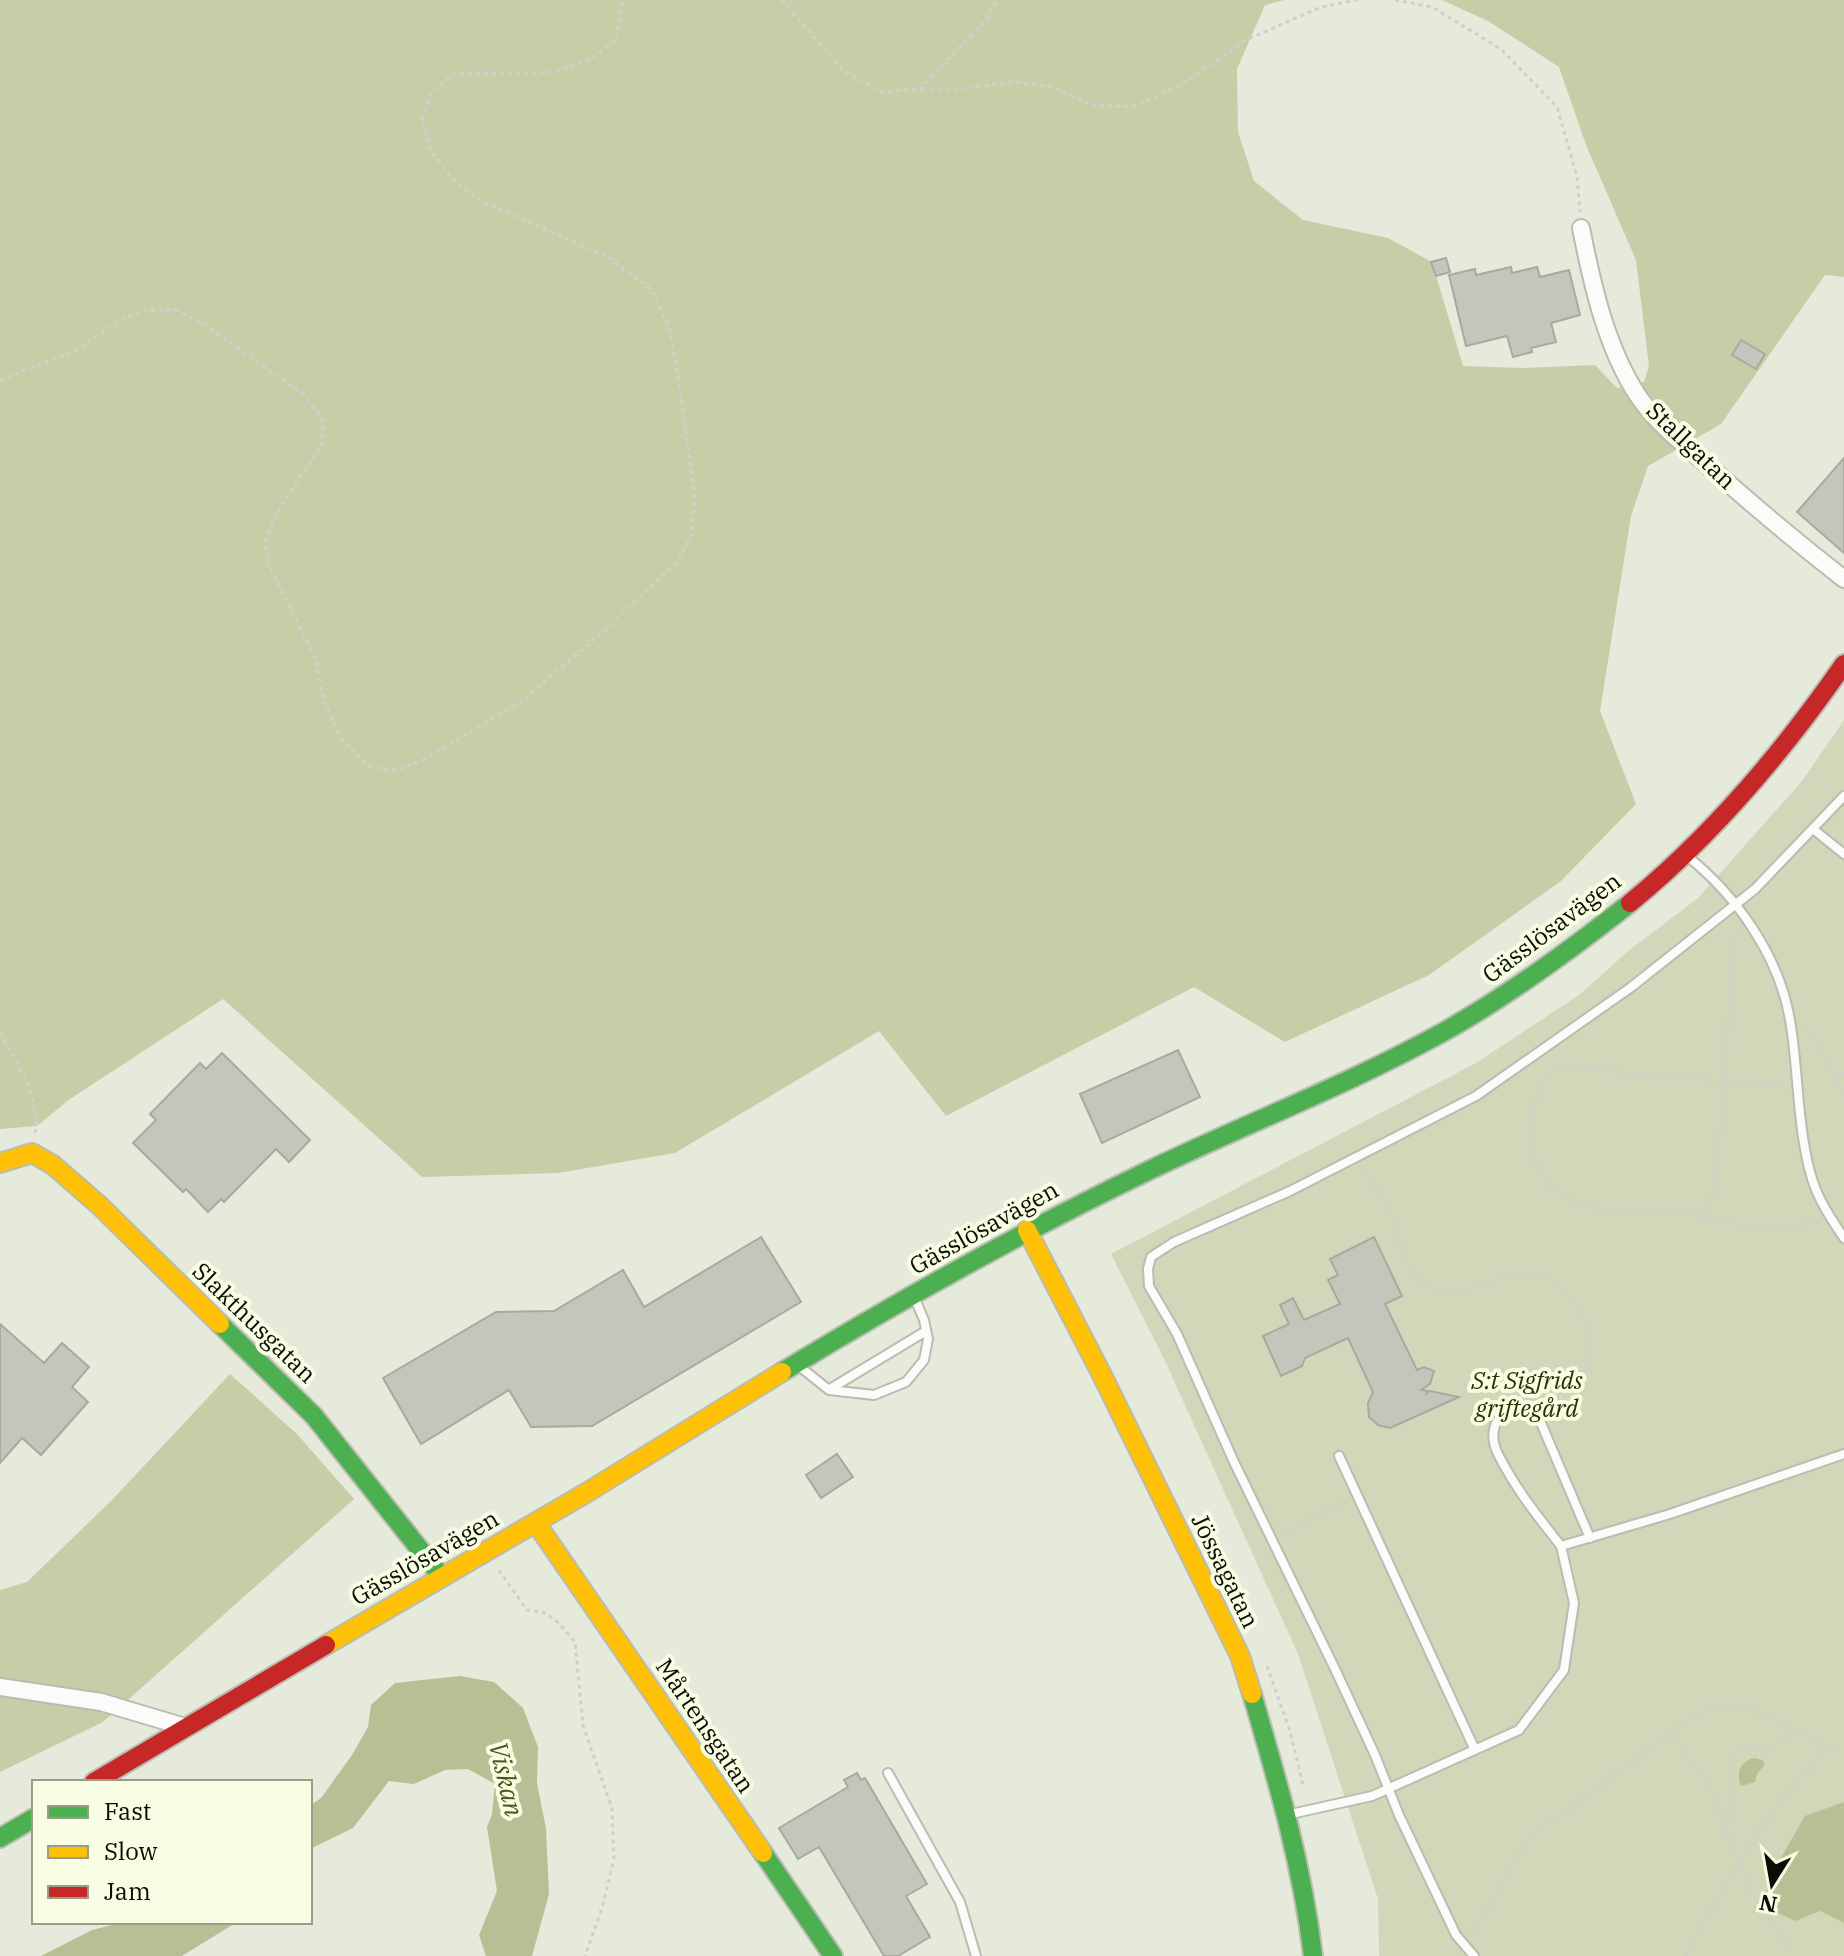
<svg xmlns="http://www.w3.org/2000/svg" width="1844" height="1956" font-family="'IBM Plex Serif',serif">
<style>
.green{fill:#d1d8b9}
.forest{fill:#c6cea8}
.water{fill:#b6c094}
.building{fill:#c3c7bb;stroke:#a7aa9f;stroke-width:2}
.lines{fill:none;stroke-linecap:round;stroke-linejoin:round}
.lane-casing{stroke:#b9bcb0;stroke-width:12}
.street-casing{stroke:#b9bcb0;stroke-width:20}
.fast-casing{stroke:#b9bcb0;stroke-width:22}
.slow-casing{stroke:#b9bcb0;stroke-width:22}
.jam-casing{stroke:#b9bcb0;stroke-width:22}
.path{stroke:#ced0cb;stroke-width:3;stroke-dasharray:4 4;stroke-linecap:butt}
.lane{stroke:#fbfcfa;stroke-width:8}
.street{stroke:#fbfcfa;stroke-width:16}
.fast{stroke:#4caf50;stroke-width:18}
.slow{stroke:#ffc107;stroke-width:18}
.jam{stroke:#c62828;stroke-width:18}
.labels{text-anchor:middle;stroke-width:8;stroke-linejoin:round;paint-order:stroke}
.street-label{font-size:24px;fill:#0b0d05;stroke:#f6fde2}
.park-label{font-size:24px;font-style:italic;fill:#293002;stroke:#f6fde2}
.water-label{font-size:26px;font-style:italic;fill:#4c5717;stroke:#f6fde2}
</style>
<rect width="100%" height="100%" fill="#e6eadb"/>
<path class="green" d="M1844 720V1956H1379L1378 1899 1298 1654 1164 1359 1111 1254 1476 1063 1579 995 1627 952 1698 898 1802 781Z"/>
<path class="forest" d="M0 0H1284L1265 5 1237 69 1238 132 1254 181 1303 220 1388 238 1432 262 1463 366 1523 368 1595 365 1617 388 1644 382 1649 366 1636 260 1586 145 1559 67 1488 21 1442 0H1844V277L1825 275 1721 424 1648 466 1631 516 1600 711 1636 804 1561 881 1429 975 1285 1042 1194 987 946 1116 879 1031 675 1153 558 1173 422 1177 223 999 70 1099 37 1126 0 1129Z
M230 1374 297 1434 354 1499 103 1722 0 1772V1590L27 1582 111 1501Z"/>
<path class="water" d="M460 1676 494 1682 523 1708 538 1747 537 1783 546 1829 549 1894 532 1956H486L479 1935 497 1891 487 1827 492 1814 495 1784 468 1769 445 1770 414 1784 389 1781 353 1828 310 1849V1806L321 1798 352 1755 368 1727 371 1705 395 1683Z
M1755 1758 1762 1760 1765 1764 1757 1774 1755 1782 1741 1786C1735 1773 1741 1760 1755 1758Z
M1844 1802V1923L1820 1911 1795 1921 1774 1911 1767 1891 1779 1861 1805 1816Z
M124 1922H237L182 1956H41L92 1930Z"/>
<path class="building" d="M1446 258 1450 272 1436 276 1431 262Z
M1511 267 1512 273 1537 267 1540 277 1569 270 1580 315 1551 323 1556 342 1531 348 1532 352 1513 357 1507 336 1466 346 1449 275 1475 269 1476 275Z
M1741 340 1765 354 1756 369 1732 355Z
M1844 458V553L1797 512Z
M1178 1050 1200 1097 1102 1143 1080 1094Z
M222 1053 310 1140 289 1162 276 1149 224 1202 221 1199 208 1212 186 1189 183 1192 133 1143 156 1120 150 1114 200 1063 206 1069Z
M761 1237 801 1302 592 1426 531 1427 509 1390 421 1444 383 1378 496 1312 554 1311 623 1270 644 1307Z
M1374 1237 1402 1296 1385 1304 1417 1370 1424 1367 1434 1371 1430 1384 1421 1390 1428 1391 1427 1393 1430 1391 1459 1397 1390 1428 1378 1425 1369 1417 1368 1403 1373 1392 1348 1338 1305 1358 1302 1366 1281 1376 1263 1336 1289 1324 1280 1305 1293 1298 1304 1320 1340 1304 1328 1280 1338 1275 1330 1259Z
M0 1324 44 1363 62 1343 89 1367 72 1387 88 1402 41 1455 22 1438 0 1463Z
M837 1454 853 1477 821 1498 806 1475Z
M857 1773 861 1780 865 1778 927 1884 906 1896 930 1937 898 1956H884L819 1847 798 1859 779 1828 848 1787 844 1780Z"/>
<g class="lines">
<g class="lane-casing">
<path id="lane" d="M1813 829 1844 854
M1687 856C1737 896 1779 956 1790 1020 1799 1070 1797 1143 1816 1190 1823 1207 1833 1222 1844 1238
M799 1366 829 1390 874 1395 906 1382 924 1360 928 1339 924 1320 915 1299
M830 1389 926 1331
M1339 1456 1475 1750
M1561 1546C1538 1517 1515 1488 1498 1454 1481 1419 1514 1396 1541 1423L1590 1538
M888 1773 960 1902 976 1956
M1291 1814 1372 1796 1519 1730 1564 1670 1574 1603 1561 1546 1670 1514 1844 1454
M1474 1956 1456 1935 1399 1815 1375 1755 1335 1669 1234 1462 1177 1334 1149 1286 1148 1269 1151 1257 1174 1242 1290 1191 1476 1096 1630 988 1755 889 1844 796"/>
</g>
<g class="street-casing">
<path id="street" d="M1581 228C1592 284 1606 347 1638 396 1658 425 1686 446 1712 469 1755 507 1799 544 1844 579
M0 1687 101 1702 185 1727"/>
</g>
<g class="fast-casing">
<path id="fast" d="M220 1324 314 1416 441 1576
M782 1372C902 1299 1025 1230 1152 1169 1250 1122 1352 1083 1447 1030 1512 993 1572 949 1630 903
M1252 1694C1278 1783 1302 1864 1313 1956
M0 1838 34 1818
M763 1853 833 1956"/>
</g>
<g class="slow-casing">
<path id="slow" d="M0 1163 32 1153 53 1165 100 1206 220 1324
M1027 1230 1102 1375 1240 1656 1252 1694
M536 1523 763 1853
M326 1645 586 1493 782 1372"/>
</g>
<g class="jam-casing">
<path id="jam" d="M1630 903C1714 834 1783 752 1844 664
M94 1782 326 1645"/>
</g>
<path class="path" d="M782 0 844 71 882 92 921 89 986 19 997 0
M1395 0 1432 7 1501 49 1557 107 1577 176 1580 212
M921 89H959L1012 82 1050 86 1092 105 1132 107 1181 85 1246 40 1321 7 1357 0
M0 380 75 351 117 322 141 311 174 309 204 324 305 395 323 420 322 446 300 476 274 519 265 543 269 565 315 658 325 703 340 737 368 766 392 771 419 762 521 702 606 629 678 561 691 536 695 497 677 369 669 328 652 290 608 257 479 200 450 176 429 148 422 118 431 92 454 74 556 72 588 61 616 40 623 0
M1804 1026 1809 1029 1844 1094
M0 1033C17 1063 41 1097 35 1133
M1835 1077 1844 1073
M1783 1087 1558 1066 1540 1085 1531 1113 1528 1148 1547 1186 1579 1205 1622 1212 1666 1208 1756 1228 1790 1229 1815 1221
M1362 1170C1374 1184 1385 1199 1392 1216 1401 1238 1404 1274 1426 1286 1480 1315 1524 1229 1574 1304 1585 1319 1591 1337 1589 1355 1586 1383 1566 1395 1545 1410
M1709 1218 1726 1082 1731 938 1741 934
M1282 1533 1347 1501
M499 1570 527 1610 543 1612 559 1623 575 1642 583 1726 612 1808 614 1859 602 1908 585 1956
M1267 1666 1290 1731 1303 1785
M1672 1734 1707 1783 1718 1803 1732 1848 1751 1892 1795 1956
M1724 1824 1729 1823C1740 1801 1718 1768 1738 1751 1746 1744 1758 1748 1768 1746 1777 1744 1788 1737 1794 1730
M1472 1934 1527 1839 1691 1718C1700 1714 1710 1708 1721 1707 1755 1702 1799 1733 1827 1750L1844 1744
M1685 1956C1724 1883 1767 1807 1827 1750"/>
<use href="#lane" class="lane"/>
<use href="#street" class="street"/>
<use href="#fast" class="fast"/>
<use href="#slow" class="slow"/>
<use href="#jam" class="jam"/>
</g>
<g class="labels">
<g class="street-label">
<text transform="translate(1691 446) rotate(44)" y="8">Stallgatan</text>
<text transform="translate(1552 928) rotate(-37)" y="8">Gässlösavägen</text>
<text transform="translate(984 1228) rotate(-29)" y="8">Gässlösavägen</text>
<text transform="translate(254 1323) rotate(44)" y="8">Slakthusgatan</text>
<text transform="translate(425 1558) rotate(-30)" y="8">Gässlösavägen</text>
<text transform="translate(1225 1571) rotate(64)" y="8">Jössagatan</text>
<text transform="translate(705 1726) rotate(56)" y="8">Mårtensgatan</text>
</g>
<g class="park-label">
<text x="1527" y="1389">S:t Sigfrids<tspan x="1527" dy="28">griftegård</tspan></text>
</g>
<g class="water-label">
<text transform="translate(506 1779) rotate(77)" y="9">Viskan</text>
</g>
</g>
<rect x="32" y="1780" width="280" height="144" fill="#f6fde2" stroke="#989d8a" stroke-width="2"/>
<rect x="48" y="1806" width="40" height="12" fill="#4caf50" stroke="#989d8a" stroke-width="2"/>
<text x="104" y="1820" font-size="24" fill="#0b0d05">Fast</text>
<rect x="48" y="1846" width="40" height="12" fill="#ffc107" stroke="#989d8a" stroke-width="2"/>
<text x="104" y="1860" font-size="24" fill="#0b0d05">Slow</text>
<rect x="48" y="1886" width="40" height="12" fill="#c62828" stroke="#989d8a" stroke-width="2"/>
<text x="104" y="1900" font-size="24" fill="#0b0d05">Jam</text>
<g transform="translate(1772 1884) rotate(191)" stroke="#f6fde2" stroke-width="6" paint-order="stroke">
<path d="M0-6L14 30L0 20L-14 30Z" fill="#0b0d05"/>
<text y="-12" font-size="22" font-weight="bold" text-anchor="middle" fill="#0b0d05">N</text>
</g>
</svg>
